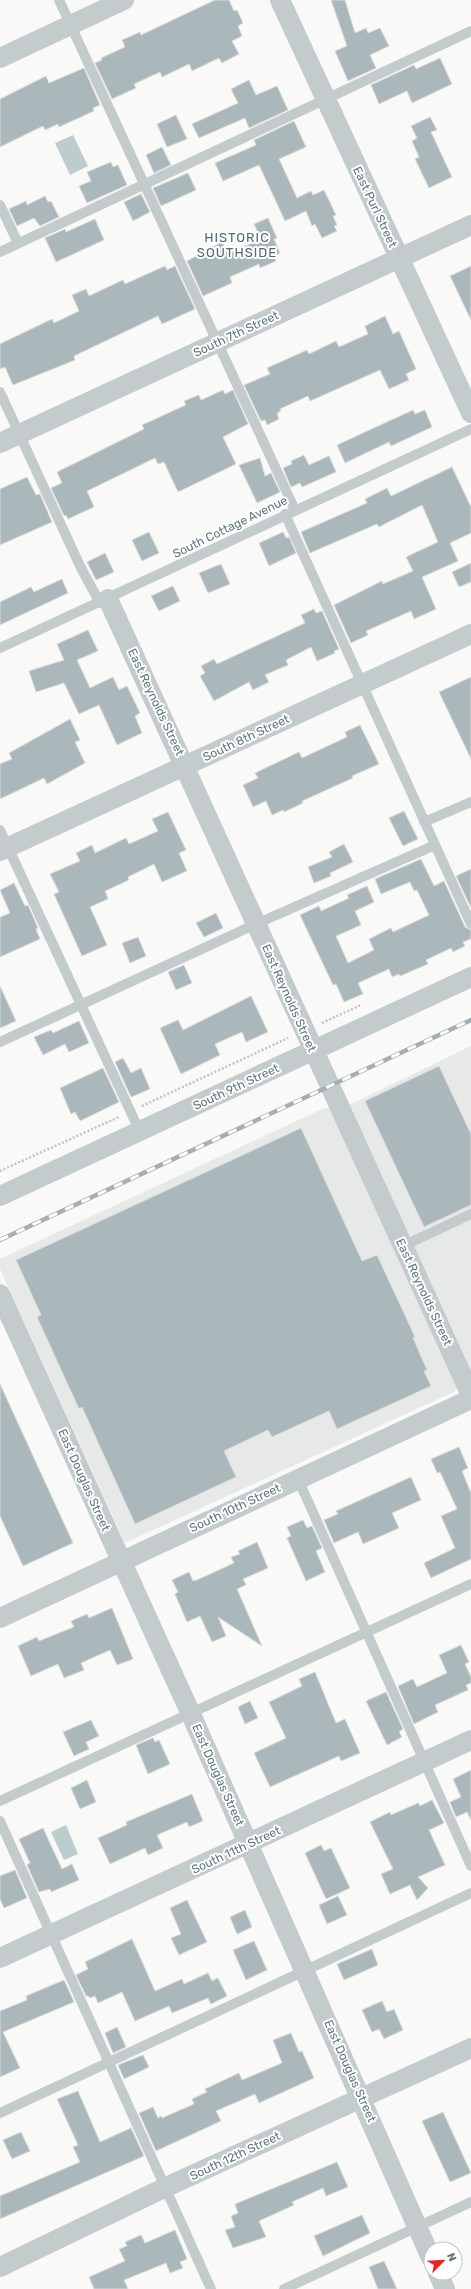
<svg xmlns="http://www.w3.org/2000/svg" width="471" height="2289" font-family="Rubik,sans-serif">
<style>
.built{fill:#e7e9e8}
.water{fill:#bccdce}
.building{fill:#aab8bc;stroke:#dbdbd9}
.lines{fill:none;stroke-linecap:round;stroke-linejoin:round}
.path{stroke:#c0c4c5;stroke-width:2.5;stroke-dasharray:2 2;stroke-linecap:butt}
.lane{stroke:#c4cbcd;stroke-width:10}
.street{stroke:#c4cbcd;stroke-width:20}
.rail-casing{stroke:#a4afb3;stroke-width:4.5}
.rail{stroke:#fff;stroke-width:3;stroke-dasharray:9;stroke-linecap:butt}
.labels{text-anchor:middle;stroke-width:4;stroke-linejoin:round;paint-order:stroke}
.street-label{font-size:12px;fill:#5d777f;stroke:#fff}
.neighbourhood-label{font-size:13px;letter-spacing:1px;fill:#54696f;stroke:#fff}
</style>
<rect width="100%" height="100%" fill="#f9f9f7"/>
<path class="built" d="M471 1046V1384L125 1543 0 1269V1259L322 1109 349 1105Z"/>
<path class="water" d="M73 135 88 166 70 175 55 143Z
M66 1825 78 1854 64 1860 51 1832Z"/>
<path class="building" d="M215 0H229L234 11 237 10 243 23 238 26 242 36 232 41 239 54 222 63 219 58 192 71 189 64 162 77 160 72 134 84 136 88 112 99 95 63 102 60 101 58 125 47 122 40 140 32 141 35Z
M331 0H345L355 33 366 28 368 33 380 28 389 46 370 55 376 68 348 81 335 51 347 46Z
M440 58 452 84 412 103 407 91 379 104 371 85 414 65 416 69Z
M84 68 100 105 93 108 94 111 59 127 58 124 45 130 43 126 0 147V99L46 76 49 83Z
M249 80 256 95 277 86 288 110 249 128 245 118 199 138 192 124 238 103 231 89Z
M176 115 187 139 167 147 157 124Z
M430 117 437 130 431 132 452 177 429 188 415 159 419 157 412 141 417 138 411 126Z
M294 121 306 147 279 159 297 198 311 191 313 195 324 190 336 215 333 216 337 225 334 226 337 231 322 238 315 224 312 226 306 211 285 221 259 165 223 181 215 163 256 145 254 140Z
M162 147 171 165 154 173 146 155Z
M111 162 113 167 118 165 127 185 87 203 79 186 91 181 87 172Z
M188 173 196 190 161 206 153 188Z
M141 194 150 212 133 221 124 202Z
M45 196 48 202 51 201 59 217 40 226 34 218 17 226 9 209 26 201 27 205Z
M268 218 277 238 274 239 280 253 274 256 276 261 260 268 259 264 230 277 232 283 203 296 187 261 222 242 228 254 261 239 254 224Z
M95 219 104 240 56 262 45 238 65 229 66 232Z
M165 266 167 270 175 266 195 309 162 324 158 316 74 356 75 360 13 385 5 367 0 369V344L52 319 54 323 79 311 72 295 86 289 89 296 123 280 125 284Z
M471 266V320L450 276Z
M385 316 393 334 399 331 416 369 406 374 409 380 389 389 380 370 310 401 308 396 280 409 281 411 277 413 279 419 267 425 265 420 261 421 244 385 270 374 267 368 307 350 309 354 336 341 339 347 368 334 365 326Z
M223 390 225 394 233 390 248 424 223 437 236 464 178 492 164 462 158 464 155 458 87 491 94 507 68 519 66 515 64 516 51 488 62 483 57 472 144 429 142 425 186 405 184 401 199 395 201 400Z
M413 410 415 414 425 410 432 427 391 446 389 442 345 463 337 445Z
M304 455 309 465 329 456 336 472 302 487 300 483 291 487 283 468 292 464 291 461Z
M260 458 265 476 271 473 280 492 257 503 239 465Z
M452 467 471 507V533L450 543 458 561 422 577 436 609 414 619 411 611 366 631 368 635 351 643 334 605 382 581 383 584 413 571 406 557 438 542 422 505 379 527 377 524 310 553 301 532 367 503 365 499 387 488 391 496Z
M27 477 36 495 40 494 52 522 0 545V489Z
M149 532 159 553 142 561 132 540Z
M283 532 286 538 289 537 296 553 269 566 259 543Z
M105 553 114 572 96 580 87 562Z
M471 563V582L459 587 452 572Z
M221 564 230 584 208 593 199 573Z
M62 579 68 593 0 625V602L31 587 34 592Z
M173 586 180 601 159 611 151 596Z
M314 609 316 613 322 611 339 649 334 651 335 653 317 661 311 647 286 660 288 665 265 675 269 682 253 690 249 682 214 701 200 676 205 673 201 666 214 659 217 664 305 623 301 615Z
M88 630 98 651 77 660 90 688 113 677 119 690 127 686 140 713 135 716 142 733 117 745 99 705 79 714 64 683 36 692 29 671 64 660 57 644Z
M471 677V759L439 692Z
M70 719 80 740 75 742 85 763 47 784 44 778 0 799V764L12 759 9 753Z
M360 725 379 764 352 776 353 778 302 801 303 803 284 812 283 810 272 815 266 801 253 807 243 785 258 778 255 773 299 752 302 758 347 737 345 732Z
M404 811 418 839 403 846 389 818Z
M168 812 186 850 179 853 187 871 162 882 154 864 128 877 129 880 105 891 108 899 90 907 107 945 82 956 54 894 59 892 50 874 80 861 76 853 92 845 95 853 126 838 129 844 158 831 152 819Z
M344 844 353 862 330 873 331 876 314 883 308 867 332 857 329 852Z
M421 859 434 886 444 881 465 927 471 930V939L463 942 465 946 453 952 451 948 426 960 428 964 400 976 399 974 392 977 389 969 358 983 363 994 344 1002 336 984 333 985 300 915 319 906 321 911 349 898 347 895 367 886 374 902 355 911 361 925 336 936 348 963 374 950 369 939 391 928 393 932 429 915 417 890 414 891 410 882 381 894 375 879Z
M471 869V908L456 876Z
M14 883 25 906 28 905 38 928 36 929 40 939 0 957V917L10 913 0 890Z
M216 913 223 928 204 937 196 923Z
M138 937 146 956 130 963 122 943Z
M184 965 192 983 176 990 168 972Z
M0 986 16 1021 0 1028Z
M251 996 268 1032 246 1042 242 1032 215 1044 220 1055 181 1074 160 1028 178 1020 183 1030Z
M79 1021 89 1043 69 1052 65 1044 43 1055 34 1037 51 1030 53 1033Z
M123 1058 131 1073 141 1068 150 1089 131 1097 115 1062Z
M439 1066 471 1134V1205L424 1227 365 1101Z
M103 1068 119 1102 80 1121 75 1112 71 1114 60 1088Z
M301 1128 362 1261 377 1255 415 1337 413 1338 427 1370 424 1371 431 1386 337 1429 329 1411 272 1437 268 1430 224 1451 236 1477 135 1524 82 1407 79 1409 37 1317 41 1315 16 1260Z
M0 1384 73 1543 23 1566 0 1516Z
M459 1447 468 1468 462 1471 471 1493V1559L431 1578 424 1563 455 1548 441 1516 457 1509 440 1472 437 1473 431 1459Z
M411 1477 421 1500 392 1513 399 1528 363 1544 358 1532 334 1543 324 1520 338 1514 336 1511Z
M303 1520 307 1528 312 1526 322 1548 316 1551 325 1572 306 1581 287 1538 291 1536 287 1527Z
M257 1542 268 1568 243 1579 246 1585 237 1589 262 1646 218 1617 226 1636 212 1642 200 1616 187 1622 175 1594 178 1592 172 1580 189 1572 193 1581 197 1580 234 1563 231 1557 240 1554 238 1551Z
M112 1608 133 1659 117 1665 110 1650 81 1663 84 1670 64 1678 58 1664 31 1676 18 1646 37 1637 39 1641 74 1627 71 1621 87 1614 89 1618Z
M461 1645 469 1662 465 1664 471 1677V1683L466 1685 468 1690 435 1705 438 1712 414 1724 398 1686 413 1679 417 1687 447 1673 439 1655Z
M315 1672 336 1723 345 1719 360 1753 341 1761 339 1756 270 1787 254 1753 286 1738 269 1702 302 1686 299 1679Z
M386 1692 403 1729 399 1732 402 1737 387 1745 366 1701Z
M250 1701 258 1718 245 1724 238 1707Z
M91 1720 99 1736 86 1742 89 1749 74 1756 63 1732Z
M153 1738 155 1742 159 1740 170 1764 148 1774 136 1745Z
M471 1770V1820L467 1812 456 1817 450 1802 461 1797 453 1779Z
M87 1780 96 1802 80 1809 71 1788Z
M192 1794 203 1821 189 1827 187 1822 157 1835 163 1848 148 1855 145 1848 110 1864 98 1838 127 1825 126 1822Z
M432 1800 444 1823 429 1830 445 1865 418 1877 428 1888 417 1900 410 1885 390 1894 381 1874 393 1869 370 1822 390 1812 391 1815 418 1803 420 1806Z
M43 1828 62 1869 72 1864 79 1880 51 1892 50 1889 39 1892 27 1865 30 1863 19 1839Z
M321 1845 324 1851 331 1848 350 1888 326 1899 305 1853Z
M15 1870 27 1898 4 1908 0 1899V1876Z
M338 1896 347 1915 327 1924 319 1905Z
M187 1900 207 1942 179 1955 171 1938 181 1934 170 1908Z
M245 1910 252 1927 237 1934 230 1917Z
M132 1939 155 1991 182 1979 184 1984 208 1973 212 1981 218 1978 227 1996 211 2004 208 1998 172 2013 169 2006 135 2021 122 1992 98 2003 95 1996 90 1998 88 1996H86L76 1975 88 1969 85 1962Z
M254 1941 267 1970 246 1980 233 1950Z
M372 1949 378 1965 344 1980 337 1964Z
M64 1980 74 2002 3 2032 20 2068 0 2077V2011L27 2000 26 1996Z
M382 2001 387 2012 394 2009 403 2030 384 2039 379 2029 372 2032 362 2010Z
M117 2027 126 2047 113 2053 105 2033Z
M291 2033 299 2052 302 2051 314 2078 259 2103 255 2094 216 2111 221 2121 156 2151 139 2113 153 2107 158 2118 161 2116 162 2118 194 2104 192 2099 207 2092 205 2089 239 2073 242 2080 282 2063 273 2040Z
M143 2055 149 2067 124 2079 118 2065Z
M78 2091 100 2142 131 2128 144 2156 0 2219V2196L80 2162 73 2147 78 2145 57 2099Z
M443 2112 471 2173 450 2182 422 2121Z
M21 2132 30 2151 12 2159 3 2140Z
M337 2162 348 2187 326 2196 323 2188 292 2202 294 2205 259 2221 266 2237 233 2248 225 2230 235 2227 231 2216 238 2213 235 2204Z
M362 2215 370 2233 323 2256 314 2236Z
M175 2230 187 2259 180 2262 183 2268 170 2273 166 2263 124 2280 128 2289H94L89 2277 125 2261 119 2249 127 2246 125 2242 141 2235 145 2243Z
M384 2261 397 2289H378L369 2267Z"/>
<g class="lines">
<path class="path" d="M322 1023 361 1005
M142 1106 288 1038
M0 1171 119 1117"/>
<path class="lane" d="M59 0 295 510
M0 205 18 243
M0 252 471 31
M0 392 80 566 100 603
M285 514 471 924
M0 648 471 429
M424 822 471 802
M0 830 140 1132
M0 1042 256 924 435 845
M403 1246 471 1214
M298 1479 471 1866
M0 1801 471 1584
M0 1821 211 2289
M0 2113 471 1893
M284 2289 471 2202"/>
<path class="street" d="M280 0 471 413
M0 58 124 0
M0 443 471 225
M108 599 471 1395
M0 851 471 634
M0 1196 471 977
M0 1294 190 1712 431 2258
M0 1618 471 1399
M0 1958 471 1740
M0 2267 164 2188 471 2048
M438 2273 445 2289"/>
<g class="rail-casing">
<path id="rail" d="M0 1240 471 1020"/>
</g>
<use href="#rail" class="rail"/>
</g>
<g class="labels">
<g class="street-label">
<text transform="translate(375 207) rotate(65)" y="4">East Purl Street</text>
<text transform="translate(236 334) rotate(-25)" y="4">South 7th Street</text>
<text transform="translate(230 527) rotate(-26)" y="4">South Cottage Avenue</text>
<text transform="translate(156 702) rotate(65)" y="4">East Reynolds Street</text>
<text transform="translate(246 738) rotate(-25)" y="4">South 8th Street</text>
<text transform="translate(289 998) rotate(66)" y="4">East Reynolds Street</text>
<text transform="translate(236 1087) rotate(-25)" y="4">South 9th Street</text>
<text transform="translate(424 1292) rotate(65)" y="4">East Reynolds Street</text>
<text transform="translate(84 1480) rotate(66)" y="4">East Douglas Street</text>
<text transform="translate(235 1508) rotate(-25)" y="4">South 10th Street</text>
<text transform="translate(218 1775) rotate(66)" y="4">East Douglas Street</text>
<text transform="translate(236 1850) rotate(-25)" y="4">South 11th Street</text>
<text transform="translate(350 2071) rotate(66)" y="4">East Douglas Street</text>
<text transform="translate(235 2156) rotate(-25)" y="4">South 12th Street</text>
</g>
<g class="neighbourhood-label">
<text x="237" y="242">HISTORIC<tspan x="237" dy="15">SOUTHSIDE</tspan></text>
</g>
</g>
<g transform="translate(443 2261) rotate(66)"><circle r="19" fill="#ffffff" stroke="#bec9cc"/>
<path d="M0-3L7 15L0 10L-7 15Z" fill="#f4201c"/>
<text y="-6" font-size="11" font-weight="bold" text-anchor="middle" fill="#5d777f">N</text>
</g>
</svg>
